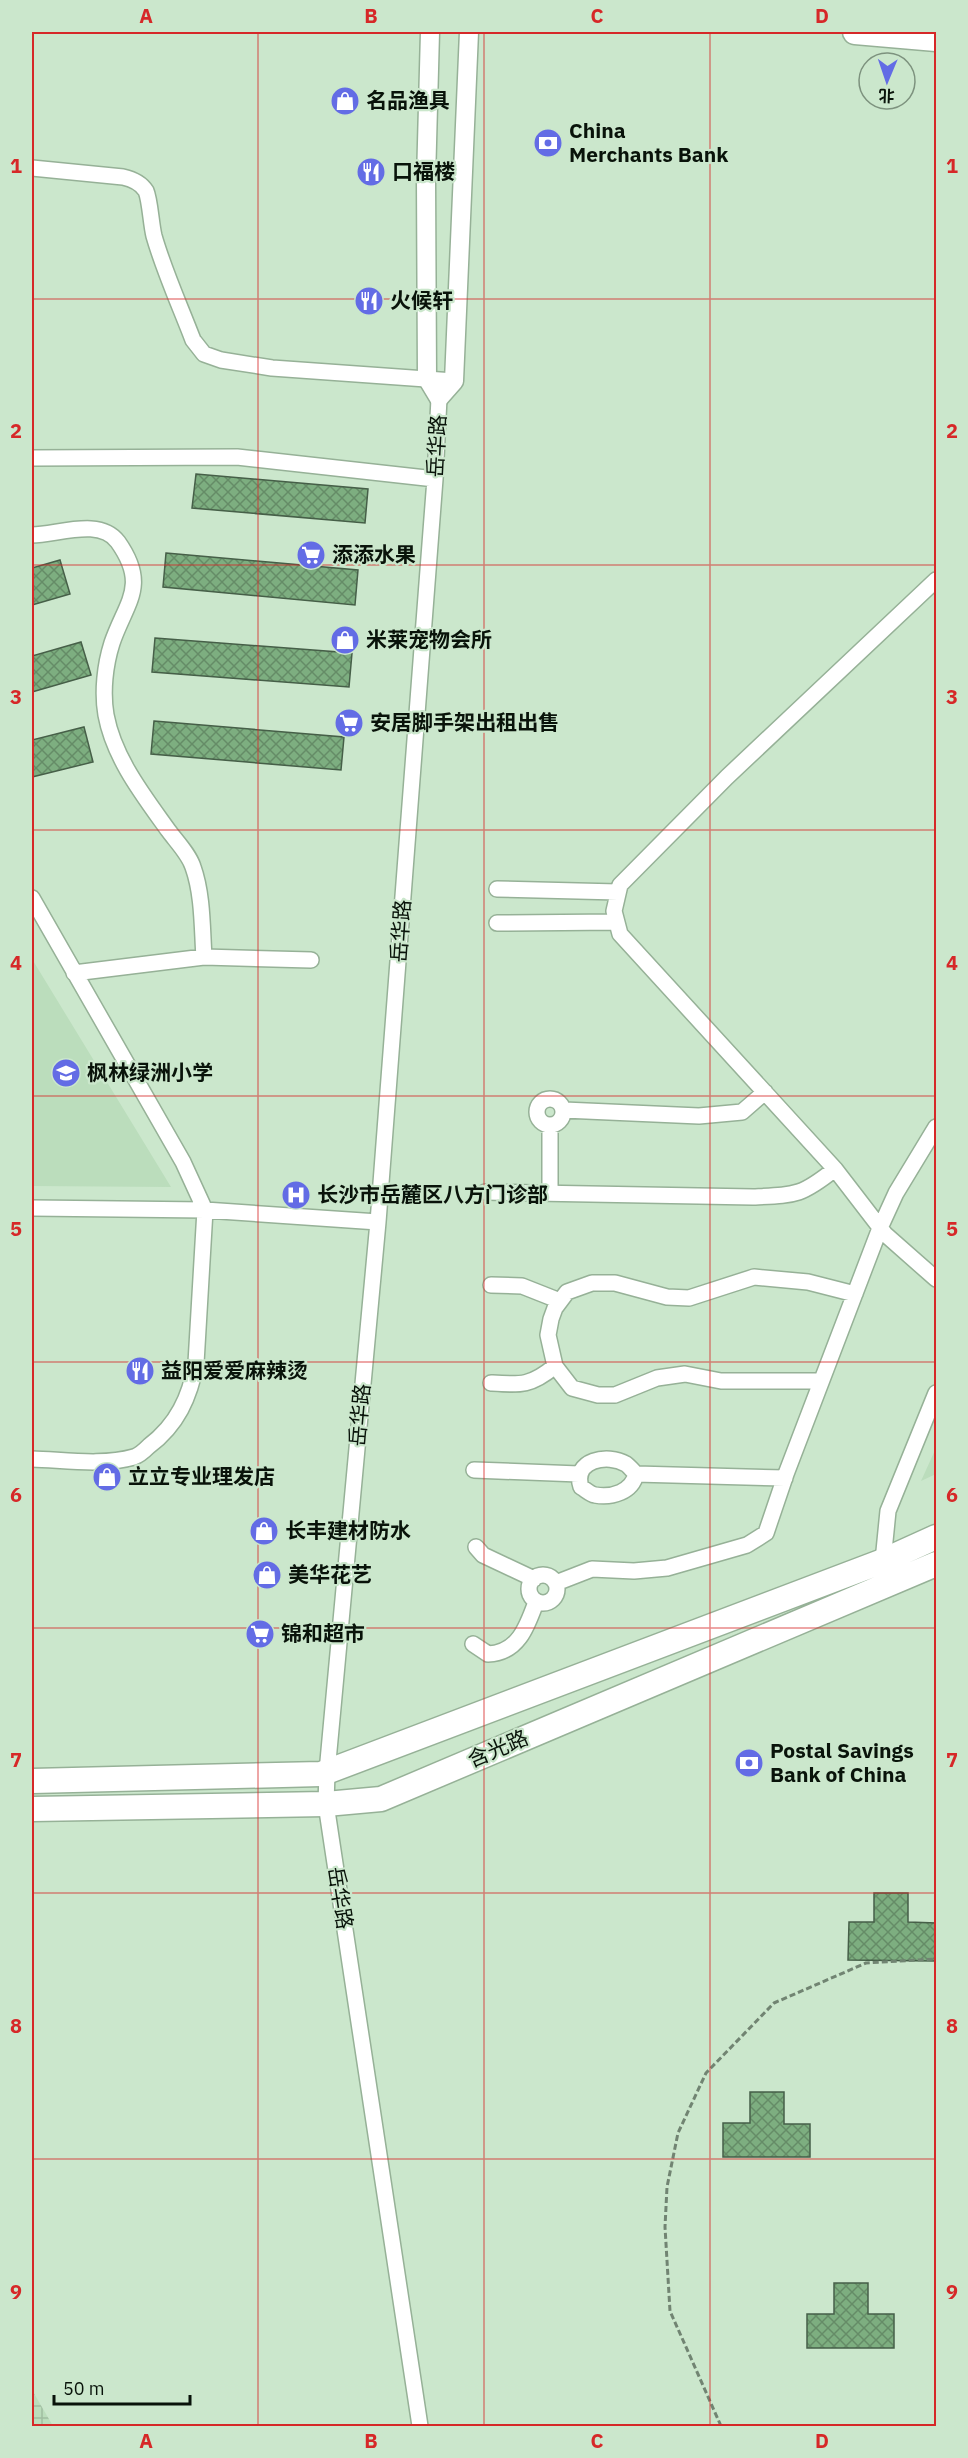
<svg xmlns="http://www.w3.org/2000/svg" width="968" height="2458" font-family="'IBM Plex Sans','Noto Sans SC',sans-serif">
<style>
.built{fill:#bbddbc}
.industrial{fill:url(#industrial-grid)}
.building{fill:url(#building-cross-hatch);stroke:#465f48;stroke-width:1.5}
.lines{fill:none;stroke-linecap:round;stroke-linejoin:round}
.minor-casing{stroke:#96b197;stroke-width:18}
.tertiary-casing{stroke:#96b197;stroke-width:21}
.primary-casing{stroke:#96b197;stroke-width:27}
.path{stroke:#718472;stroke-width:3;stroke-dasharray:6 3;stroke-linecap:butt}
.minor{stroke:#fff;stroke-width:15}
.tertiary{stroke:#fff;stroke-width:18}
.primary{stroke:#fff;stroke-width:24}
.grid{fill:none;stroke:#d62828;stroke-width:1.5;stroke-opacity:0.55}
.labels{text-anchor:middle;stroke-width:4.5;stroke-linejoin:round;paint-order:stroke}
.poi-label{font-size:21px;font-weight:bold;fill:#09130a;stroke:#cbe7cc;text-anchor:start}
.street-label{font-size:21px;fill:#09130a;stroke:#cbe7cc}
.neatline{fill:none;stroke:#d62828;stroke-width:2}
.grid-label{font-size:20px;text-anchor:middle;font-weight:bold;fill:#d62828}
</style>
<defs>
<pattern id="industrial-grid" width="8" height="8" patternUnits="userSpaceOnUse" patternTransform="scale(1.5)"><rect width="8" height="8" fill="#bbddbc"/><path d="M0 4h8M4 0v8" fill="none" stroke="#9fbda0"/></pattern>
<pattern id="building-cross-hatch" width="8" height="8" patternUnits="userSpaceOnUse" patternTransform="scale(1.5)"><rect width="8" height="8" fill="#7dae80"/><path d="M0 0l8 8M0 8l8-8" fill="none" stroke="#658c67"/></pattern>
</defs>
<rect width="100%" height="100%" fill="#cbe7cc"/>
<path class="built" d="M32 959 171 1187 32 1186Z
M936 1448V1474L921 1481Z"/>
<path class="industrial" d="M32 2390 53 2426H32Z"/>
<path class="building" d="M196 474 368 489 365 523 192 508Z
M166 553 358 570 355 605 163 587Z
M60 560 70 594 32 605V568Z
M155 638 352 653 349 687 152 672Z
M81 642 91 675 32 692V656Z
M154 721 344 737 341 770 151 754Z
M84 727 93 762 32 777V740Z
M874 1893H908V1922L936 1923V1961L848 1960 849 1922H874Z
M750 2092H784V2124H810V2157H723V2123H750Z
M834 2283H868V2314H894V2348H807V2314H834Z"/>
<g class="lines">
<g class="minor-casing">
<path id="minor" d="M32 168 123 177C132 179 141 183 146 191 150 200 151 224 154 236 164 271 180 306 193 340L204 354 221 360 272 368 454 381
M32 458 237 457 435 479
M32 535C57 535 100 517 118 542 149 586 126 602 112 643 105 665 102 692 106 715 114 758 143 795 168 830 176 841 189 854 193 867 203 895 202 929 204 957
M936 580 727 777 620 885 614 911 620 934 835 1169 885 1234 936 1279
M497 889 618 892
M32 898 183 1162 205 1210 196 1363C190 1397 177 1425 149 1446 145 1450 140 1455 134 1457 102 1466 65 1460 32 1459
M497 923 617 922
M74 973 204 957 311 960
M537 1112a13 13 0 1 1 26 0a13 13 0 1 1-26 0Z
M564 1110 699 1116 742 1112 765 1092
M485 1192 753 1197C796 1195 801 1196 835 1169
M550 1193V1126
M32 1208 205 1210 378 1222
M491 1285 522 1286 560 1301
M821 1381H721L685 1374 657 1378 615 1395H598L572 1388 555 1366 548 1335 551 1319 555 1308 567 1292 592 1283H615L667 1297 689 1298 754 1277 808 1282 855 1294
M491 1383C521 1385 531 1386 555 1366
M474 1470 579 1474
M636 1474C632 1492 612 1498 595 1495 590 1494 585 1489 581 1487 572 1460 608 1453 626 1464 629 1466 633 1471 636 1474L785 1478
M476 1547 483 1555 534 1579
M883 1561 888 1511 936 1393
M529 1589a14 14 0 1 1 28 0a14 14 0 1 1-28 0Z
M556 1583 592 1569 634 1571 667 1568 747 1545 766 1533 786 1474 880 1228 896 1193 936 1127
M473 1644 488 1654C518 1653 527 1627 536 1602
M420 2426 326 1804 327 1772 378 1222 435 479 439 398"/>
</g>
<g class="tertiary-casing">
<path id="tertiary" d="M430 32 426 180 427 378 439 398 454 381 469 32"/>
</g>
<g class="primary-casing">
<path id="primary" d="M855 32 936 39
M32 1781 321 1774 883 1561 936 1537
M32 1809 326 1804 381 1799 936 1564"/>
</g>
<path class="path" d="M721 2426 670 2311 665 2227 667 2187 678 2133 706 2073 774 2003 866 1963 936 1959"/>
<use href="#minor" class="minor"/>
<use href="#tertiary" class="tertiary"/>
<use href="#primary" class="primary"/>
</g>
<path class="grid" d="M258 32V2426M484 32V2426M710 32V2426M32 299H936M32 565H936M32 830H936M32 1096H936M32 1362H936M32 1628H936M32 1893H936M32 2159H936"/>
<defs>
<g id="shop-disc" transform="scale(1.5)"><circle r="9.5" fill="#636ce5" stroke="#cbe7cc"/><path d="M-5-2.5h2.3a2.7 3.5 0 0 1 5.4 0H5L5.5 6h-11ZM-1.5-2.5h3a1.5 2.3 0 0 0-3 0Z" fill="#fff"/></g>
<g id="bank-disc" transform="scale(1.5)"><circle r="9.5" fill="#636ce5" stroke="#cbe7cc"/><path d="M-6-4H6V4H-6ZM0-2.3a2.3 2.3 0 1 0 0 4.6a2.3 2.3 0 1 0 0-4.6Z" fill="#fff"/></g>
<g id="restaurant-disc" transform="scale(1.5)"><circle r="9.5" fill="#636ce5" stroke="#cbe7cc"/><path d="M-5-6h1v4h1v-4h1v4h1v-4h1v5L-1.5 .5V6h-2V.5L-5-1ZM5-6V6H3V1.5H1.5Q1.5-4 5-6Z" fill="#fff"/></g>
<g id="supermarket-disc" transform="scale(1.5)"><circle r="9.5" fill="#636ce5" stroke="#cbe7cc"/><path d="M-6-5.5h2.5l.6 2H6L4.5 2H-2.5L-4.4-4H-6ZM-1.5 3.2a1.3 1.3 0 1 0 .1 0ZM3 3.2a1.3 1.3 0 1 0 .1 0Z" fill="#fff"/></g>
<g id="school-disc" transform="scale(1.5)"><circle r="9.5" fill="#636ce5" stroke="#cbe7cc"/><path d="M0-5L7-2L0 1L-7-2ZM-4 1L0 2.5L4 1V4Q0 6-4 4Z" fill="#fff"/></g>
<g id="hospital-disc" transform="scale(1.5)"><circle r="9.5" fill="#636ce5" stroke="#cbe7cc"/><path d="M-5-5h3v3.5h4V-5h3V5h-3V1.5h-4V5h-3Z" fill="#fff"/></g>
</defs>
<g fill-rule="evenodd">
<use href="#shop-disc" x="345" y="101"/>
<use href="#bank-disc" x="548" y="143"/>
<use href="#restaurant-disc" x="371" y="172"/>
<use href="#restaurant-disc" x="369" y="301"/>
<use href="#supermarket-disc" x="311" y="555"/>
<use href="#shop-disc" x="345" y="640"/>
<use href="#supermarket-disc" x="349" y="723"/>
<use href="#school-disc" x="66" y="1073"/>
<use href="#hospital-disc" x="296" y="1195"/>
<use href="#restaurant-disc" x="140" y="1371"/>
<use href="#shop-disc" x="107" y="1477"/>
<use href="#shop-disc" x="264" y="1531"/>
<use href="#shop-disc" x="267" y="1575"/>
<use href="#supermarket-disc" x="260" y="1634"/>
<use href="#bank-disc" x="749" y="1763"/>
</g>
<g class="labels">
<g class="poi-label">
<text x="366" y="108">名品渔具</text>
<text x="569" y="138">China<tspan x="569" dy="24">Merchants Bank</tspan></text>
<text x="392" y="179">口福楼</text>
<text x="390" y="308">火候轩</text>
<text x="332" y="562">添添水果</text>
<text x="366" y="647">米莱宠物会所</text>
<text x="370" y="730">安居脚手架出租出售</text>
<text x="87" y="1080">枫林绿洲小学</text>
<text x="317" y="1202">长沙市岳麓区八方门诊部</text>
<text x="161" y="1378">益阳爱爱麻辣烫</text>
<text x="128" y="1484">立立专业理发店</text>
<text x="285" y="1538">长丰建材防水</text>
<text x="288" y="1582">美华花艺</text>
<text x="281" y="1641">锦和超市</text>
<text x="770" y="1758">Postal Savings<tspan x="770" dy="24">Bank of China</tspan></text>
</g>
<g class="street-label">
<text transform="translate(437 446) rotate(-87)" y="7">岳华路</text>
<text transform="translate(401 931) rotate(-86)" y="7">岳华路</text>
<text transform="translate(360 1415) rotate(-85)" y="7">岳华路</text>
<text transform="translate(498 1749) rotate(-23)" y="7">含光路</text>
<text transform="translate(340 1898) rotate(81)" y="7">岳华路</text>
</g>
</g>
<rect width="968" height="2458" fill="none" stroke="#cbe7cc" stroke-width="66"/>
<g transform="translate(887 81) rotate(182)"><circle r="28" fill="#cbe7cc" stroke="#7d927e" stroke-width="1.5"/>
<path d="M0-4.5L10 22L0 15L-10 22Z" fill="#636ce5"/>
<text y="-9" font-size="16" font-weight="bold" text-anchor="middle" fill="#09130a">北</text>
</g>
<path d="M54 2395v9h136v-9" fill="none" stroke="#09130a" stroke-width="3"/>
<text x="63" y="2395" font-size="18" fill="#09130a" stroke="#cbe7cc" stroke-width="4.5" paint-order="stroke">50 m</text>
<rect x="33" y="33" width="902" height="2392" class="neatline"/>
<g class="grid-label">
<text x="146" y="23">A</text>
<text x="371" y="23">B</text>
<text x="597" y="23">C</text>
<text x="822" y="23">D</text>
<text x="16" y="173">1</text>
<text x="952" y="173">1</text>
<text x="16" y="438">2</text>
<text x="952" y="438">2</text>
<text x="16" y="704">3</text>
<text x="952" y="704">3</text>
<text x="16" y="970">4</text>
<text x="952" y="970">4</text>
<text x="16" y="1236">5</text>
<text x="952" y="1236">5</text>
<text x="16" y="1502">6</text>
<text x="952" y="1502">6</text>
<text x="16" y="1767">7</text>
<text x="952" y="1767">7</text>
<text x="16" y="2033">8</text>
<text x="952" y="2033">8</text>
<text x="16" y="2299">9</text>
<text x="952" y="2299">9</text>
<text x="146" y="2448">A</text>
<text x="371" y="2448">B</text>
<text x="597" y="2448">C</text>
<text x="822" y="2448">D</text>
</g>
</svg>
